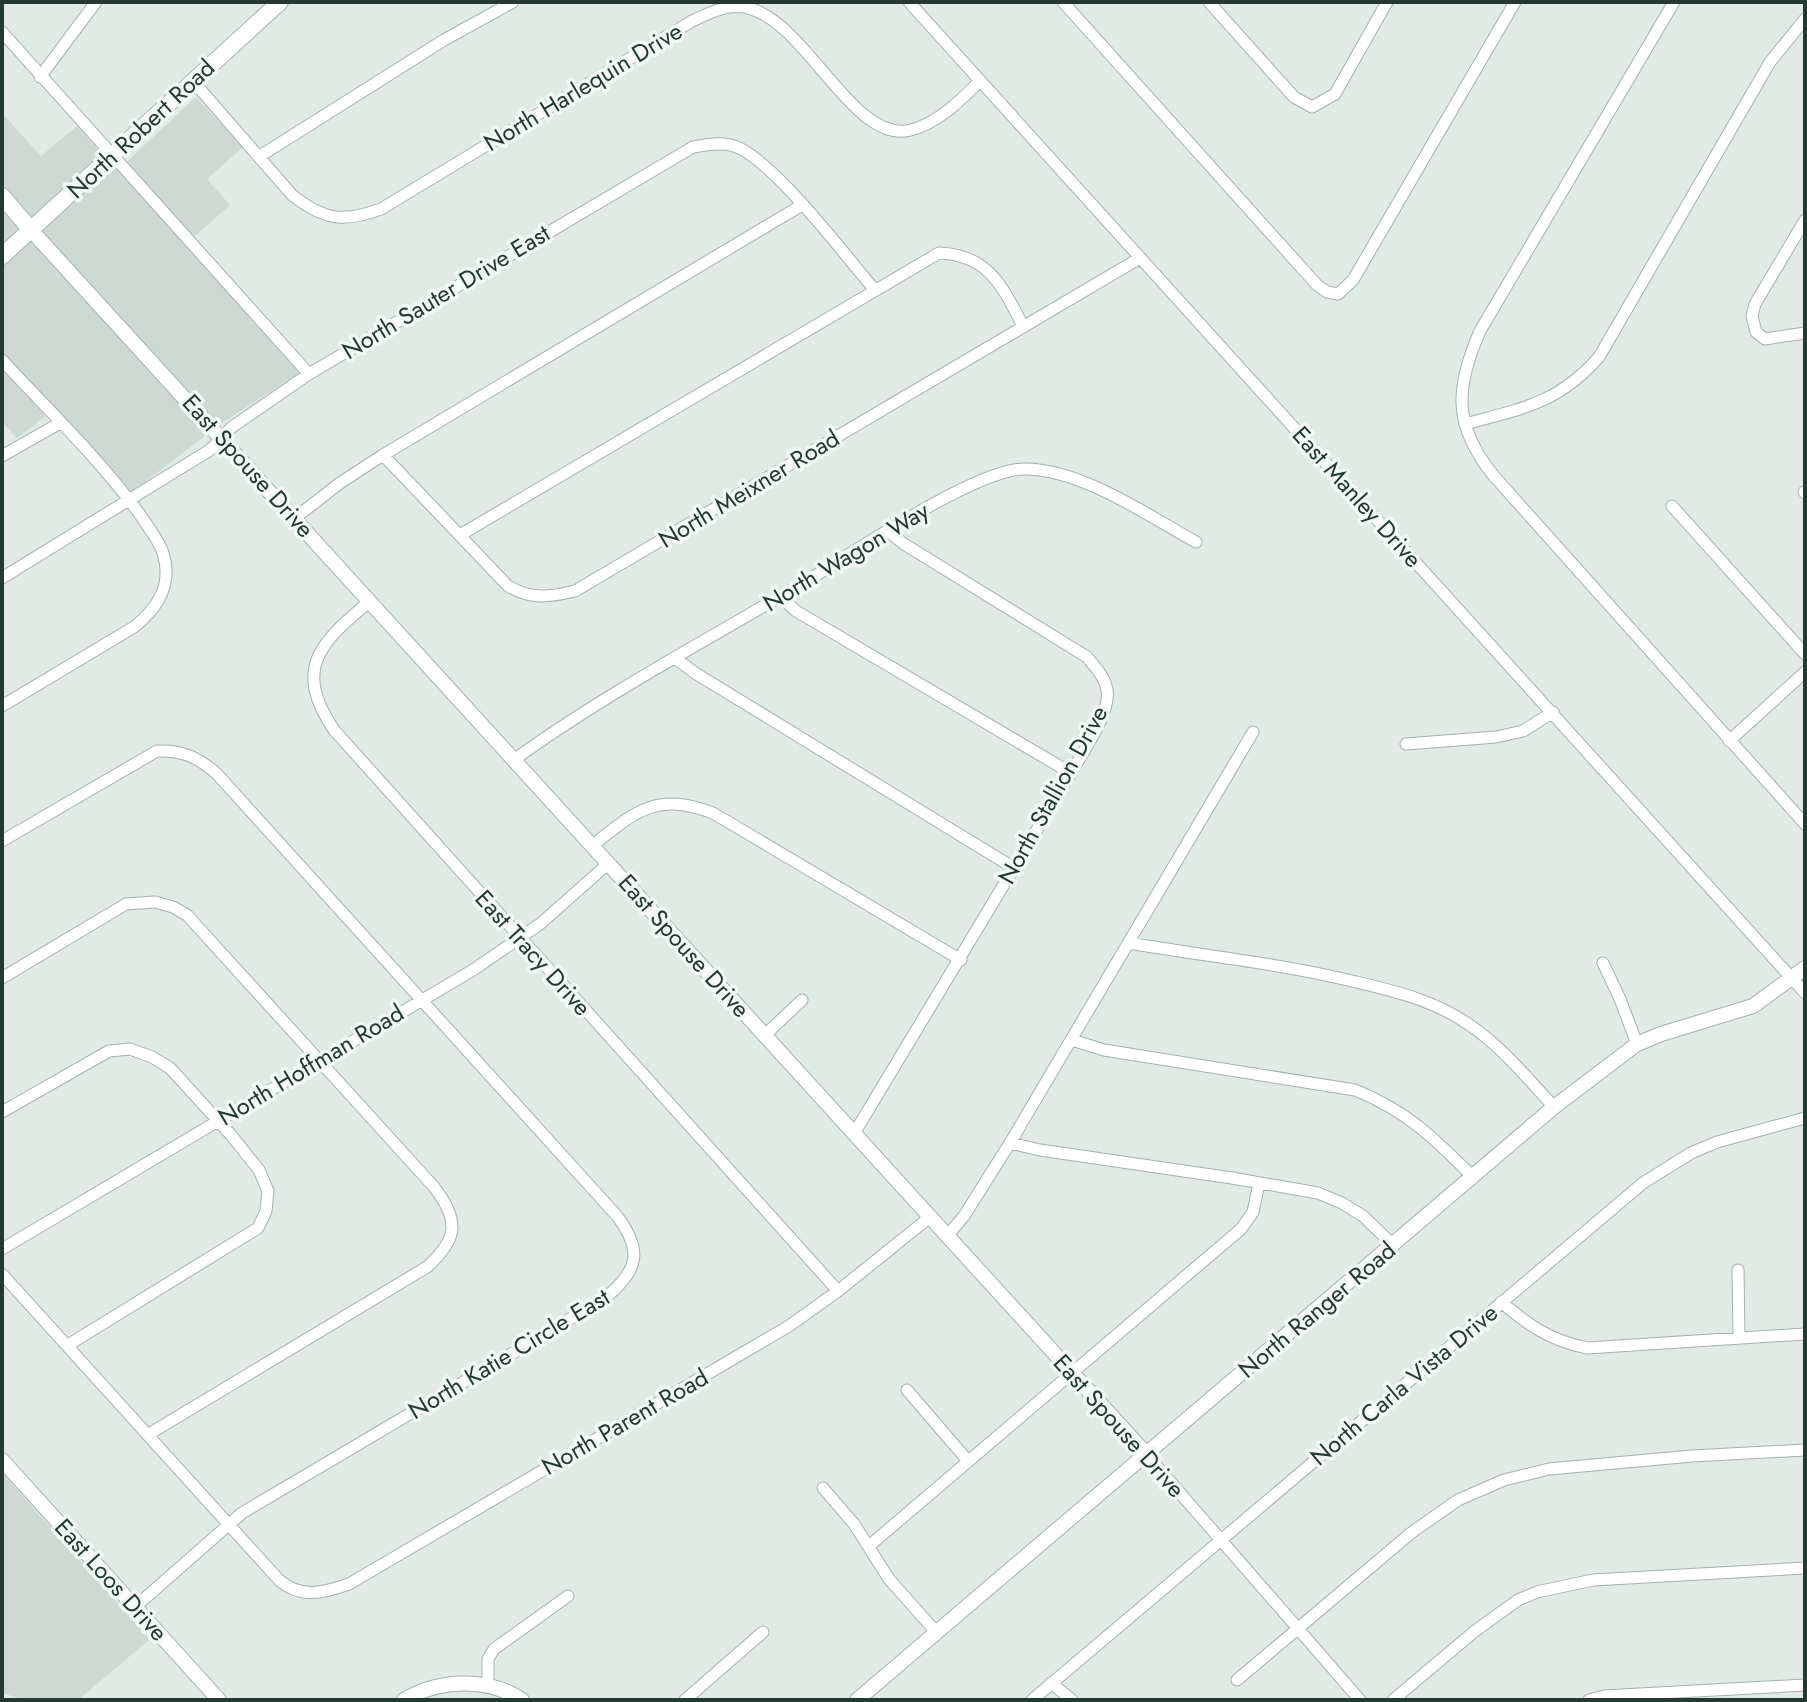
<svg xmlns="http://www.w3.org/2000/svg" width="1807" height="1702" font-family="Jost,sans-serif">
<style>
.built{fill:#cfd9d4}
.lines{fill:none;stroke-linecap:round;stroke-linejoin:round}
.minor-casing{stroke:#a4b1ac;stroke-width:13}
.tertiary-casing{stroke:#a4b1ac;stroke-width:16}
.secondary-casing{stroke:#a1b4ac;stroke-width:18}
.minor{stroke:#fff;stroke-width:11}
.tertiary{stroke:#fff;stroke-width:14}
.secondary{stroke:#fff;stroke-width:16}
.labels{text-anchor:middle;stroke-width:7;stroke-linejoin:round;paint-order:stroke}
.street-label{font-size:24px;fill:#233932;stroke:#f1f7f3}
</style>
<rect width="100%" height="100%" fill="#e1eae5"/>
<path class="built" d="M196 97 243 147 207 179 230 205 186 244 301 372 222 423 132 492 56 409 17 438 2 422V113L41 156 77 126 117 171Z
M2 1473 150 1639 78 1700H24L2 1693Z"/>
<g class="lines">
<g class="minor-casing">
<path id="minor" d="M909 2 1805 993
M1063 2 1317 285 1327 292 1338 294 1353 280 1515 2
M1209 2 1294 97 1312 107 1335 94 1387 2
M1674 2 1480 331C1455 388 1453 425 1493 475L1805 824
M2 32 309 374
M40 77 96 2
M193 81 292 195C324 220 343 223 381 209L692 21C708 14 725 4 744 7 805 17 852 145 911 130 938 123 961 100 980 81
M260 156 444 40 513 2
M1805 220 1755 304 1752 316 1756 332 1765 339 1805 333
M2 360C49 411 100 459 141 516 148 527 159 540 163 553 173 585 158 608 134 627L2 706
M1465 424C1521 409 1559 403 1599 357L1770 62 1805 19
M383 455 508 586C531 600 550 597 575 591L1140 258
M2 456 60 423
M1804 492 1805 493
M1672 506 1805 654
M295 518 340 483 383 455 802 205
M460 535 939 253C989 255 1002 286 1023 326
M2 578 210 450 232 427 309 374 693 147C705 145 718 142 730 145 767 151 847 258 874 289
M780 596 796 611 1071 773
M370 601C321 642 292 668 334 730L838 1291
M675 658 695 673 1014 868
M1729 741 1805 672
M1406 744 1496 737 1523 731 1553 712
M515 759C608 692 711 638 810 579 854 552 978 468 1025 469 1081 469 1147 515 1196 542
M2 841 157 751C182 750 198 757 217 774L617 1216C644 1252 638 1271 604 1299L242 1513 135 1607
M593 845C637 810 657 792 713 813L961 960
M1129 943C1204 956 1278 963 1352 981 1394 991 1435 1000 1471 1026 1503 1048 1528 1079 1554 1107
M1603 963 1620 999 1637 1044
M2 978 126 904 155 902 173 907 187 915 434 1187C460 1221 458 1239 427 1267L149 1434
M765 1035 802 1000
M1072 1040 1104 1050 1355 1090C1407 1111 1434 1138 1473 1177
M2 1112 109 1051 130 1049 152 1057 170 1068 231 1135 259 1170 268 1191 266 1211 258 1228 68 1345
M855 1132 1071 773C1082 753 1111 713 1107 690 1105 677 1095 667 1087 657L904 544 889 532
M1010 1143 1040 1150 1232 1178 1318 1193 1342 1203 1363 1216 1393 1245
M947 1236 964 1216 1010 1143 1253 732
M2 1249 473 970 540 924 609 863
M1738 1270 1739 1338
M2 1274 279 1580C301 1599 323 1593 349 1584L789 1326 838 1291 930 1217
M1501 1302C1530 1326 1549 1340 1587 1348L1805 1334
M907 1390 968 1461
M1147 1455 1360 1700
M823 1488 854 1524 889 1579 936 1632
M869 1546 1241 1229 1253 1212 1259 1183
M1237 1680 1411 1533 1458 1500 1504 1480 1549 1469 1692 1456 1805 1450
M1051 1683 1072 1700
M488 1686V1659L494 1649 568 1596
M685 1700 763 1632
M1032 1700 1643 1183 1691 1153 1717 1142 1805 1118
M1393 1700 1475 1631 1518 1600 1537 1592 1593 1580 1805 1568
M1589 1700 1604 1696 1805 1685"/>
</g>
<g class="tertiary-casing">
<path id="tertiary" d="M31 230 1147 1455
M2 1460 219 1700
M404 1700C439 1679 488 1677 522 1700
M857 1700 1554 1107 1637 1044 1661 1034 1753 1006 1805 968"/>
</g>
<g class="secondary-casing">
<path id="secondary" d="M2 196 31 230
M2 256 280 2"/>
</g>
<use href="#minor" class="minor"/>
<use href="#tertiary" class="tertiary"/>
<use href="#secondary" class="secondary"/>
</g>
<g class="labels">
<g class="street-label">
<text transform="translate(583 87) rotate(-31)" y="8">North Harlequin Drive</text>
<text transform="translate(141 129) rotate(-43)" y="8">North Robert Road</text>
<text transform="translate(446 292) rotate(-31)" y="8">North Sauter Drive East</text>
<text transform="translate(248 466) rotate(48)" y="8">East Spouse Drive</text>
<text transform="translate(749 489) rotate(-31)" y="8">North Meixner Road</text>
<text transform="translate(1357 497) rotate(48)" y="8">East Manley Drive</text>
<text transform="translate(846 557) rotate(-31)" y="8">North Wagon Way</text>
<text transform="translate(1053 795) rotate(-61)" y="8">North Stallion Drive</text>
<text transform="translate(684 946) rotate(48)" y="8">East Spouse Drive</text>
<text transform="translate(533 953) rotate(48)" y="8">East Tracy Drive</text>
<text transform="translate(311 1065) rotate(-31)" y="8">North Hoffman Road</text>
<text transform="translate(1317 1310) rotate(-40)" y="8">North Ranger Road</text>
<text transform="translate(509 1354) rotate(-31)" y="8">North Katie Circle East</text>
<text transform="translate(1404 1385) rotate(-40)" y="8">North Carla Vista Drive</text>
<text transform="translate(625 1422) rotate(-30)" y="8">North Parent Road</text>
<text transform="translate(1119 1426) rotate(48)" y="8">East Spouse Drive</text>
<text transform="translate(111 1580) rotate(48)" y="8">East Loos Drive</text>
</g>
</g>
<rect width="1807" height="1702" fill="none" stroke="#233932" stroke-width="8"/>
</svg>
